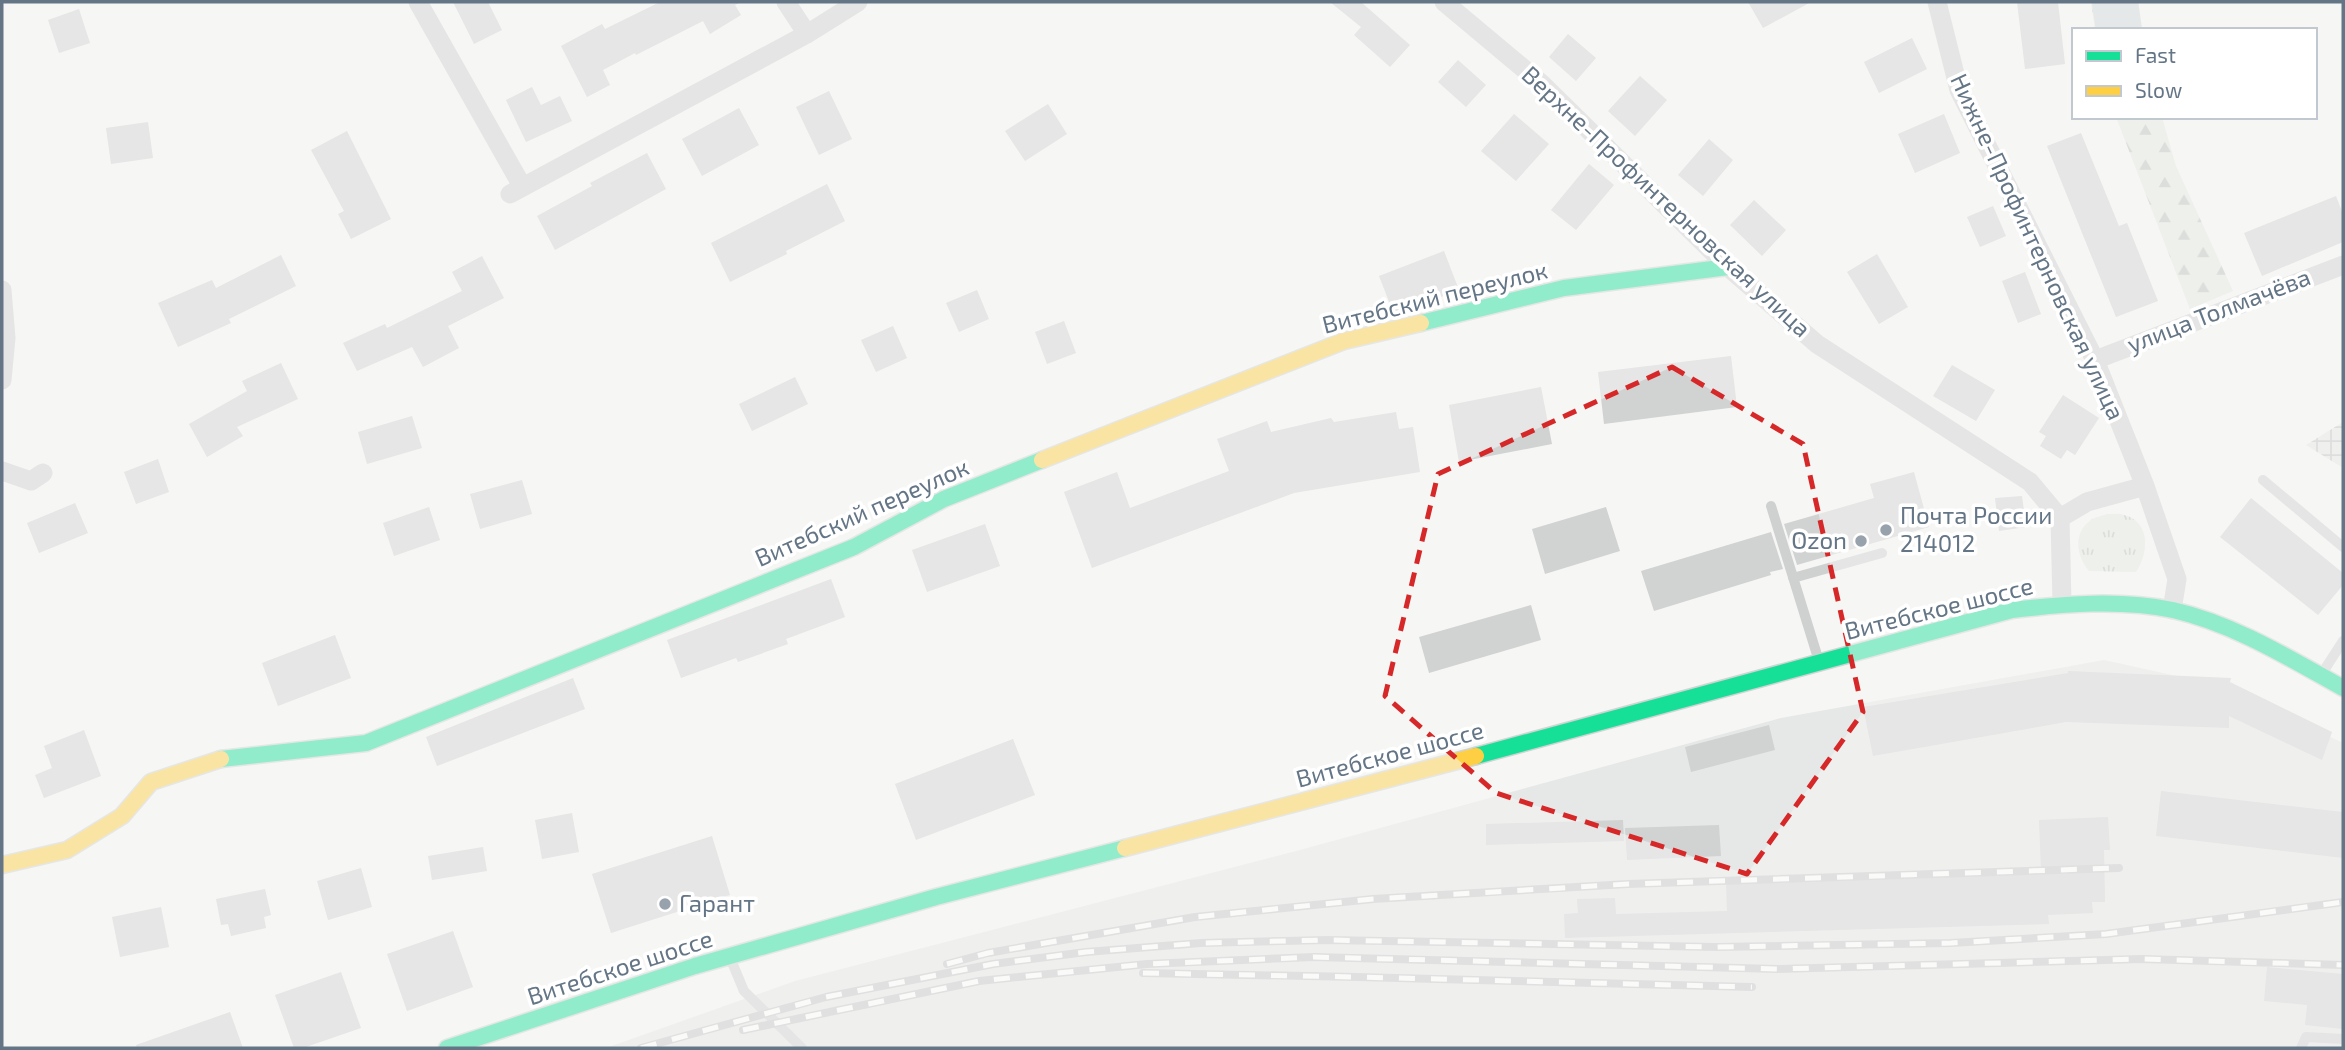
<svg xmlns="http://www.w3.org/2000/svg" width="2345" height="1050" font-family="'Exo 2',sans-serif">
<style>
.built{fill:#e6e8e7}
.industrial{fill:url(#industrial-grid)}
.grass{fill:url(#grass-tufts)}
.forest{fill:url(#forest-firs)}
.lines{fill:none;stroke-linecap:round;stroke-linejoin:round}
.river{stroke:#d0d7da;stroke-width:46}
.building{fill:#d1d2d2}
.fast-casing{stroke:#d1d3d4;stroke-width:19}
.slow-casing{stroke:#d1d3d4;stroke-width:19}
.lane{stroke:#cfd1d1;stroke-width:10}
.street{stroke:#cfd1d1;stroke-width:19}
.fast{stroke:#16e098;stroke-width:16}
.slow{stroke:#ffcf43;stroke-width:16}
.rail-casing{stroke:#c5c6c7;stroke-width:8}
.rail{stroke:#fff;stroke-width:5;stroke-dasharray:16;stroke-linecap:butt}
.marked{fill:none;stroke:#d62828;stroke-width:5;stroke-dasharray:14 9;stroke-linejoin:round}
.poi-dot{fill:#97a2ac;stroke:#fff;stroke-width:2.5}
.labels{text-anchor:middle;stroke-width:7;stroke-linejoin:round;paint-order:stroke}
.street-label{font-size:24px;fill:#647586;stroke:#fff}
.poi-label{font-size:24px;fill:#647586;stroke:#fff;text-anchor:start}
</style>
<defs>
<pattern id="industrial-grid" width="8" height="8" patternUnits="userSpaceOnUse" patternTransform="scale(1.75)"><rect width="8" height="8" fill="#e6e8e7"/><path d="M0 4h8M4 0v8" fill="none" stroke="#bec1c1"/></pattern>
<pattern id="grass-tufts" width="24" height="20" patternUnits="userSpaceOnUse" patternTransform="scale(1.75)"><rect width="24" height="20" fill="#e5e9e2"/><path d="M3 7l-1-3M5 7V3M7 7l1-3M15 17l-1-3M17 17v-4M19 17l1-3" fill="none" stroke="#bdc1bd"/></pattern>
<pattern id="forest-firs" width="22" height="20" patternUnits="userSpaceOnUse" patternTransform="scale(1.75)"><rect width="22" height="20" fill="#e5e9e2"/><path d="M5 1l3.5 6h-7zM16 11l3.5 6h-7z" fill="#bdc1bd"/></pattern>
</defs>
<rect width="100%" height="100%" fill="#f6f6f4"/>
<path class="built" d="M2104 660 2222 686 2343 743V1048H606L795 981 1300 850 1781 718Z"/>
<path class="industrial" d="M2343 422V468L2306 445Z"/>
<path class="grass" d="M2107 514C2112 514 2119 513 2124 515 2152 522 2148 555 2136 572L2089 571C2077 557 2072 533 2091 520 2095 517 2102 516 2107 514Z"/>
<path class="forest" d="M2091 2H2130L2136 30H2095Z
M2116 117H2162L2176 166 2233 291 2190 309Z"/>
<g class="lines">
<path class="river" d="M2115 2 2119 30"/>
</g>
<path class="building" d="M453 2H488L502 30 474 44Z
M660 2H742L735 5 741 15 710 34 703 21 636 55 635 53 603 70 610 85 587 97 561 46 602 24 605 29Z
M1330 2H1361L1410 45 1390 67 1354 35 1361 27Z
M1748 2H1811L1763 28Z
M2017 2H2058L2065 64 2025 69Z
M79 9 90 43 59 53 48 20Z
M1568 34 1596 58 1576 81 1549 57Z
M1912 38 1927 69 1879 93 1864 62Z
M1458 60 1486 85 1466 107 1438 82Z
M1640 76 1667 100 1635 136 1608 111Z
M532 87 541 105 560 96 572 121 526 142 506 100Z
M829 91 852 139 819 155 796 107Z
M1048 104 1067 134 1025 161 1005 131Z
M739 108 759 145 702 176 682 139Z
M1514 114 1549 144 1516 181 1481 151Z
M1944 114 1960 153 1915 173 1898 134Z
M148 122 153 158 111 164 106 128Z
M347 131 391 219 351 239 338 214 344 211 311 150Z
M2081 133 2119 226 2127 223 2158 301 2116 317 2047 146Z
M1709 139 1733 160 1703 196 1678 175Z
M647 153 666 189 555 250 537 216 592 186 590 183Z
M1589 164 1614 185 1576 230 1551 210Z
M827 184 845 221 786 251 787 254 730 282 711 243Z
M2336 196 2343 214V242L2262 276 2244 233Z
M1754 200 1786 230 1762 256 1730 225Z
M1993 206 2006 236 1980 247 1967 217Z
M1444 251 1459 290 1420 305 1393 312 1379 276Z
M1877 254 1908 307 1879 324 1847 272Z
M281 255 296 286 229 319 231 323 178 347 158 303 212 280 216 288Z
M482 256 504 298 448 326 459 348 423 367 412 347 357 371 343 343 385 324 387 328 462 291 452 272Z
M2025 272 2041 314 2018 323 2002 281Z
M977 290 989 319 959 332 946 303Z
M1064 321 1076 353 1047 364 1035 332Z
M893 326 907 358 876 372 861 340Z
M1731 356 1737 407 1604 424 1598 372Z
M281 363 298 399 237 427 243 436 207 457 189 424 247 391 242 381Z
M1952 365 1995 390 1976 421 1933 396Z
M795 377 808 404 752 431 739 404Z
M1541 387 1552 444 1459 462 1449 405Z
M2063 395 2099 418 2075 455 2067 450 2061 459 2040 446 2046 436 2039 432Z
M1396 412 1399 429 1413 427 1420 472 1294 493 1092 568 1064 492 1117 472 1130 508 1229 471 1217 439 1267 421 1271 432 1331 418 1334 422Z
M412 416 422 448 367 464 358 432Z
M158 459 169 492 136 504 124 472Z
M1914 472 1929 527 1797 565 1784 524 1874 498 1870 484Z
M522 480 532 514 480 529 470 494Z
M2022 496 2026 527 1999 531 1995 498Z
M2251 498 2343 573V585L2318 615 2220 537Z
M75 503 88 533 39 553 27 523Z
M429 507 440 540 394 556 383 523Z
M1606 507 1620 551 1545 574 1532 529Z
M985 524 1000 566 927 592 912 550Z
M1771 532 1783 569 1770 572 1771 575 1654 611 1641 571Z
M831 579 845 617 786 639 788 644 738 662 736 658 681 678 667 640Z
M1531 605 1541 640 1429 673 1419 637Z
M335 635 351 678 278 706 262 663Z
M2068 671 2231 678 2230 682 2332 732 2322 760 2229 716V728L2066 722 1873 756 1863 707 2068 673Z
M573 678 585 709 437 766 426 737Z
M1769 725 1775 750 1691 772 1685 747Z
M84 730 101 776 44 798 35 775 52 768 44 746Z
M1013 739 1035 795 916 840 895 784Z
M2161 791 2343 812V858L2156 836Z
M572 813 579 852 542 859 535 820Z
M2108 817 2110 850H2104L2105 902H2092L2093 913 2048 915 2049 924 1565 938 1564 914 1578 913 1577 899 1615 898 1616 914 1727 911 1726 882 2041 872 2039 820Z
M1623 820 1624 841 1486 845V824Z
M1719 825 1721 856 1627 860 1625 828Z
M712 836 730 895 611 933 592 874Z
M483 847 487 871 432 880 428 856Z
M361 868 372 907 328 920 317 881Z
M265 889 271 915 264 917 266 928 231 936 228 924 221 925 216 899Z
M161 907 169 947 120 957 112 917Z
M453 931 473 987 407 1011 387 954Z
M2267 967 2343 974V1029L2305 1025 2307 1005 2264 1001Z
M341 972 361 1028 303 1048H294L275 995Z
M230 1012 243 1048H137L136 1045Z"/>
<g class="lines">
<g class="fast-casing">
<path id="fast" d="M1421 323 1564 288 1728 267
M1476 756 2012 610C2065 604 2120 599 2173 610 2234 624 2289 658 2343 688
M221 759 366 743 854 547 944 499 1042 460
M447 1048 695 966 936 897 1125 848"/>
</g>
<g class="slow-casing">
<path id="slow" d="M1042 460 1344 341 1421 323
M1125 848 1476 756
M2 865 67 850 122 816 151 782 221 759"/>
</g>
<path class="lane" d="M2263 480 2343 547
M1771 506 1818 658
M1793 578 1882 553
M2323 672 2343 641
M731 960 744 991 802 1048
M2301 1048 2306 1037 2343 1039"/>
<path class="street" d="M418 2 522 186
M786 2 807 34
M1444 2 1542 84 1728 267 1817 344 2030 482 2060 518 2062 604
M1937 2 1959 90 2095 360 2145 486 2177 579 2172 610
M510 194 807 34 858 2
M2 290 6 338 2 380
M2095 360 2343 265
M2 471 31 481 43 473
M2060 518 2087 502 2145 486"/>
<use href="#fast" class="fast"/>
<use href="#slow" class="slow"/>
<g class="rail-casing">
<path id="rail" d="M947 964 988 953 1195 917 1373 899 1628 884 2119 868
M1143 973 1357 977 1752 987
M743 1030 979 981 1147 964 1314 957 1778 969 2142 959 2343 965
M641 1048 826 997 993 964 1086 952 1201 943 1328 940 1716 947 1951 943 2106 934 2343 902"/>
</g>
<use href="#rail" class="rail"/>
</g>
<path d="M0 0H2345V1050H0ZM1672 367 1803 444 1863 712 1747 874 1496 793 1385 696 1438 474Z" fill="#f6f6f4" fill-opacity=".55" fill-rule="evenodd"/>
<path class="marked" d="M1672 367 1803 444 1863 712 1747 874 1496 793 1385 696 1438 474Z"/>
<g class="poi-dot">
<circle cx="1886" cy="530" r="7"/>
<circle cx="1861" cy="541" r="7"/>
<circle cx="665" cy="904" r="7"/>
</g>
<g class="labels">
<g class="street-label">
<text transform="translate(1666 202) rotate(43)" y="8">Верхне-Профинтерновская улица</text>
<text transform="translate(2037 247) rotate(65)" y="8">Нижне-Профинтерновская улица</text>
<text transform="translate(1435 298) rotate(-14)" y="8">Витебский переулок</text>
<text transform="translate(2219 311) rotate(-21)" y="8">улица Толмачёва</text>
<text transform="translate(862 513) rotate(-24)" y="8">Витебский переулок</text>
<text transform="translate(1939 609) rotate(-14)" y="8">Витебское шоссе</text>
<text transform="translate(1390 755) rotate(-15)" y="8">Витебское шоссе</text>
<text transform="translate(620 968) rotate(-18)" y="8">Витебское шоссе</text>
</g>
<g class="poi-label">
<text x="1900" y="524">Почта России<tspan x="1900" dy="28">214012</tspan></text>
<text x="1847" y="549" text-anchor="end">Ozon</text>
<text x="679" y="912">Гарант</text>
</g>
</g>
<rect width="2345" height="1050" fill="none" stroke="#647586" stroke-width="7"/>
<rect x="2072" y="28" width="245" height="91" fill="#ffffff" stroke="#c1c8cf" stroke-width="2"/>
<rect x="2086" y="51" width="35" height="10" fill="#16e098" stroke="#c1c8cf" stroke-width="2"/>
<text x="2135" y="63" font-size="21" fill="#647586">Fast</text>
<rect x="2086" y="86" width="35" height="10" fill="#ffcf43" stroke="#c1c8cf" stroke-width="2"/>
<text x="2135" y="98" font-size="21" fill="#647586">Slow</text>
</svg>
